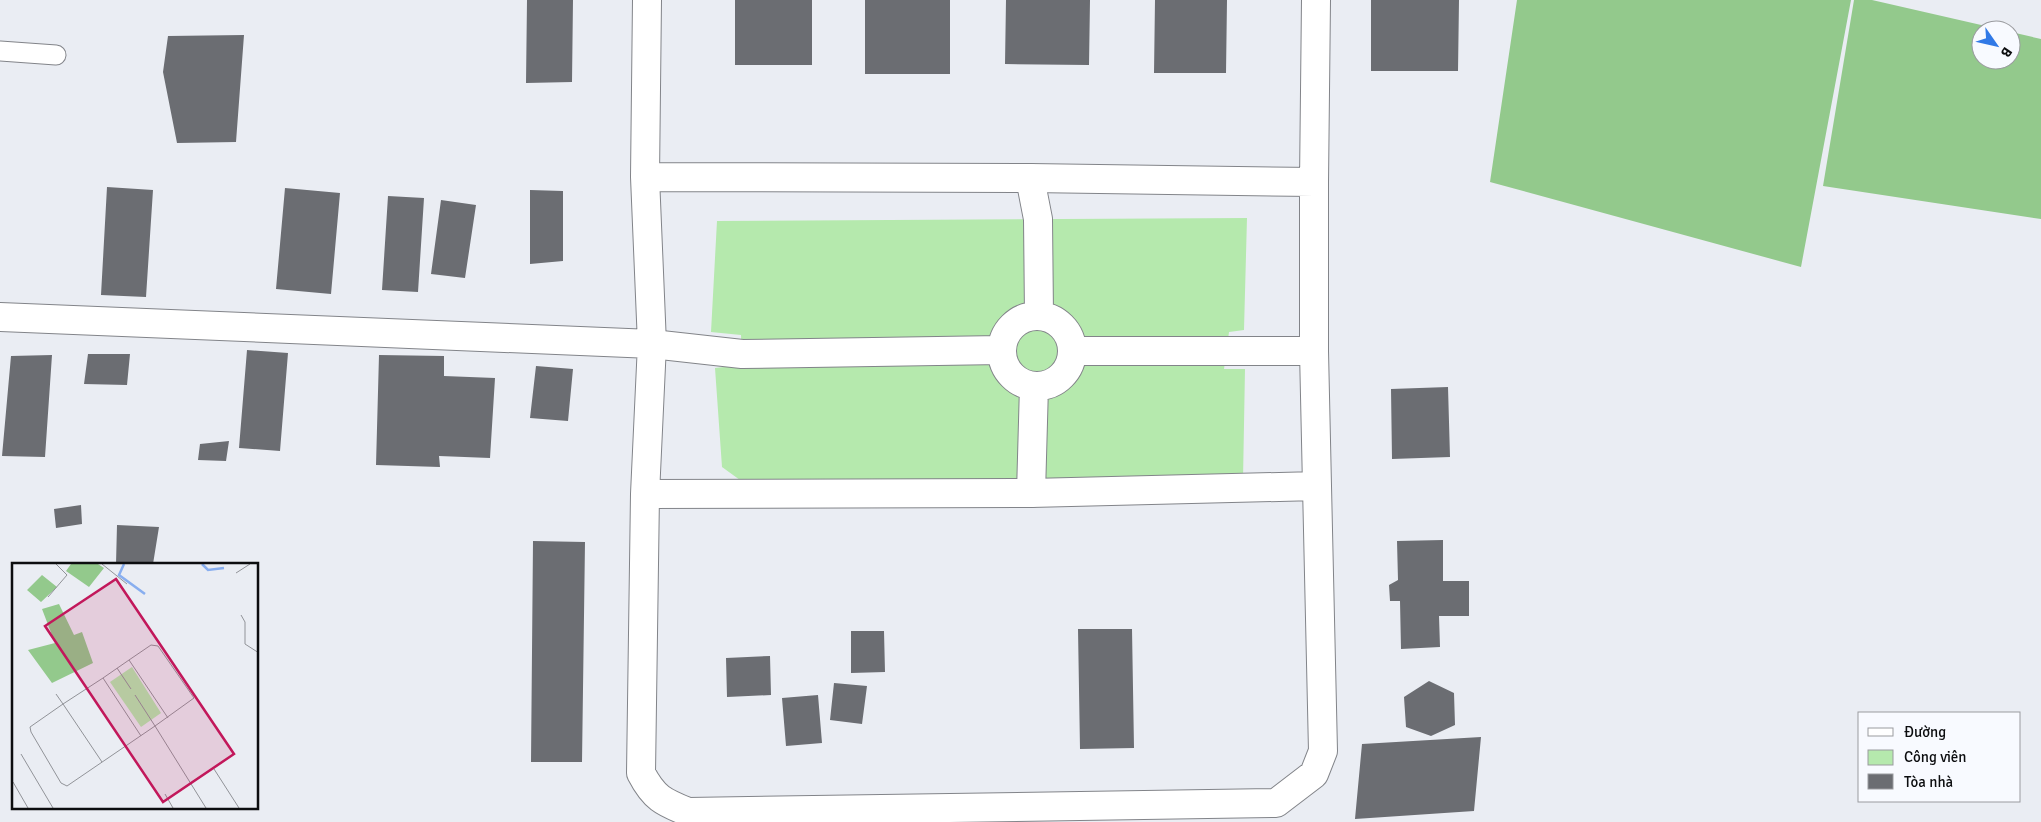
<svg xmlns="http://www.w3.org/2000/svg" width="2041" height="822" font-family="Signika,sans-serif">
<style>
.green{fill:#b5e9ad}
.forest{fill:#93c98c}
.building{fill:#6b6d72}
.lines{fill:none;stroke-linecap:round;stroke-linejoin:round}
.service-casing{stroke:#828489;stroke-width:21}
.pedestrian-casing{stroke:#828489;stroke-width:30}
.minor-casing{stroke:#828489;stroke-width:30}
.service{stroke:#fff;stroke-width:19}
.pedestrian{stroke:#fff;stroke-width:28}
.minor{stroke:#fff;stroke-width:28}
.inset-river{fill:none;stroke:#88aeef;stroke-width:2.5}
.inset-road{fill:none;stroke:#919398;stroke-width:1}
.view{fill:#c2185b;fill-opacity:0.15;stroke:#c2185b;stroke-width:2.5}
.inset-edge{fill:none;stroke:#0c0d0f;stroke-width:2.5}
</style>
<rect width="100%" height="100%" fill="#eaedf3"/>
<path class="green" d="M1247 218 1244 330 1229 332 1224 369H1245L1243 480 751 488 722 467 715 368 742 365 741 335 711 332 717 221Z"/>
<path class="forest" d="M1517 0H1851L1801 267 1490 182Z
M1854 0H1872L2003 30H1981V60H2011V32L2041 39V219L1823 186Z"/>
<path class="building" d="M527 0H573L572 82 526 83Z
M735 0H812V65H735Z
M865 0H950V74H865Z
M1006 0H1090L1089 65 1005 64Z
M1155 0H1227L1226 73H1154Z
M1371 0H1459L1458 71H1371Z
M244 35 236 142 177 143 163 72 168 36Z
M107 187 153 190 146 297 101 295Z
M285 188 340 193 331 294 276 289Z
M530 190 563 191V261L530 264Z
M388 196 424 198 418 292 382 290Z
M441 200 476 205 465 278 431 274Z
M247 350 288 353 280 451 239 448Z
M88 354H130L127 385 84 384Z
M52 355 45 457 2 456 11 356Z
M379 355 444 356V376L495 378 490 458 439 456 440 467 376 465Z
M536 366 573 369 568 421 530 418Z
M1448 387 1450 457 1392 459 1391 389Z
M229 441 226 461 198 460 200 444Z
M81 505 82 524 56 528 54 509Z
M117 525 159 527 153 564H116Z
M1443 540V581H1469V616H1439L1440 647 1401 649 1400 601H1390L1389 585 1398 580 1397 541Z
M533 541 585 542 582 762H531Z
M1078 629H1132L1134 748 1080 749Z
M851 631H884L885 672 851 673Z
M770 656 771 695 727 697 726 658Z
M1429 681 1454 693 1455 725 1431 736 1406 727 1404 697Z
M834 683 867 686 862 724 830 720Z
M818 695 822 743 786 746 782 698Z
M1481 737 1474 811 1355 819 1362 744Z"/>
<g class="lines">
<g class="service-casing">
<path id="service" d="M0 51 56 55"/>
</g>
<g class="pedestrian-casing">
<path id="pedestrian" d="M1030 178 1038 219 1039 315
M1002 351a35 35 0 1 1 70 0a35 35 0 1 1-70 0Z
M652 344 742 354 1001 350
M1073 351H1314
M1031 493 1034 386"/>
</g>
<g class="minor-casing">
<path id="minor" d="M645 177 1030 178 1314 182 1316 0
M0 317 652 344 645 177 647 0
M652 344 645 494 641 773C654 798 663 802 688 812L1276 803 1314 774 1323 751 1317 486
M645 494 1031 493 1317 486 1314 351V182"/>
</g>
<use href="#service" class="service"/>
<use href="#pedestrian" class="pedestrian"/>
<use href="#minor" class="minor"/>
</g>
<g transform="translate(12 563)">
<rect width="246" height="246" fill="#eaedf3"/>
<path d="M120 104 149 150 129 164 98 119Z" fill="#b5e9ad"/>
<path d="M59 1H86L92 5 77 24 54 8ZM30 12 45 24 29 39 15 27ZM47 41 62 72 70 69 81 100 40 120 16 87 43 80 30 46Z" fill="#93c98c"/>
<path class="inset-river" d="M112 1 107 12 133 31M190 1 196 7 212 5"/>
<path class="inset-road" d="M90 1 115 21M224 10 238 1M36 34 55 12 44 1M229 52 233 59V81L247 90M117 97 139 82 146 83 182 135 143 163 123 132M105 105 119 126M91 115 117 97 156 155M44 131 51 141 91 115 129 173M9 191 41 245M90 199 51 141 18 164 19 169 49 220 55 223 143 163 194 245M202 206 227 245M1 219 16 245M153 231 161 245"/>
<path class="view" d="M104 16 222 191 151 239 33 63Z"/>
<rect width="246" height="246" class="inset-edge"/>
</g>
<rect x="1858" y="712" width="162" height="90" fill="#f8faff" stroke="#9a9b9f"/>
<rect x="1868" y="728" width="25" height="8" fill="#ffffff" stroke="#9a9b9f"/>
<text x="1904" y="737" font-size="15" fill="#0c0d0f">Đường</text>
<rect x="1868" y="750" width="25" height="15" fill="#b5e9ad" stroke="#9a9b9f"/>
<text x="1904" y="762" font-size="15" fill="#0c0d0f">Công viên</text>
<rect x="1868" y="774" width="25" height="15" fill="#6b6d72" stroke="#9a9b9f"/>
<text x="1904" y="787" font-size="15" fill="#0c0d0f">Tòa nhà</text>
<g transform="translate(1996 45) rotate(124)"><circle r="24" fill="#f8faff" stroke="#9a9b9f"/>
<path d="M0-4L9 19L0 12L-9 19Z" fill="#3179e6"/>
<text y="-8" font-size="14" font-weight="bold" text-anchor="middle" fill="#0c0d0f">B</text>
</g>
</svg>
